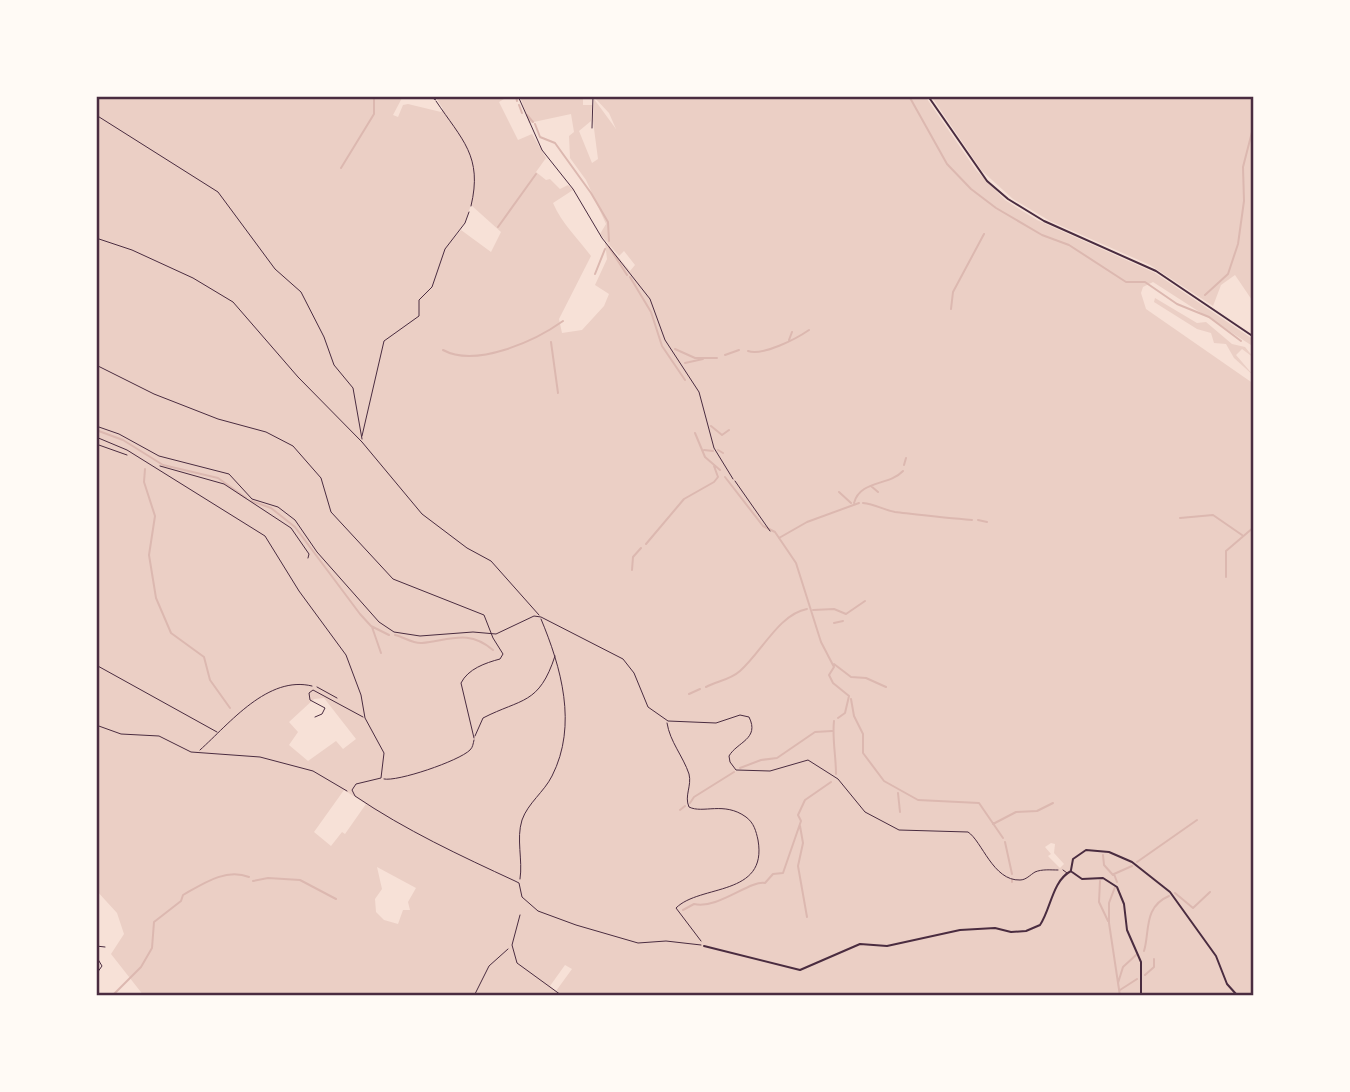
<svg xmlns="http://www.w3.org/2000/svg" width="1350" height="1092" font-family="'Open Sans',sans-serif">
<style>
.green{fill:#ebcfc5;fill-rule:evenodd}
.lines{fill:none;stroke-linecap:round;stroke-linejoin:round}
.stream{stroke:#dcb8b0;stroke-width:2}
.path{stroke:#4a2c40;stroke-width:1}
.service{stroke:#4a2c40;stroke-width:1}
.minor{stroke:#4a2c40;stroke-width:2}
.secondary{stroke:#4a2c40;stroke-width:2}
.neatline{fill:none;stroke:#4a2c40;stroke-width:2.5}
</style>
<rect width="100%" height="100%" fill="#f7e1d7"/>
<path class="green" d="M96 96H403L393 115 398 117 403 105 408 104 441 112 443 109 435 96H509L499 102 518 140 532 134 546 158 536 172 546 180 550 179 560 189 568 185 573 190 553 203C562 224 577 237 591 256L559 319 562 333 582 330 604 306 609 294 595 285 607 259 605 242 630 271 635 265 624 251 619 256 600 234 606 224 586 180 570 158 569 136 574 132 571 114 529 123 520 96H583V105H592L591 121 579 131 592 163 598 159 593 121 594 99 616 129 609 113 593 96 631 99 635 96H925L976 170 1005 200 1037 220 1155 273 1254 340V347L1153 282 1143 287 1141 293 1146 309 1254 384V996H144L111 954 124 934 117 913 96 890ZM471 205 501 232 491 252 461 230 448 245 465 222ZM324 698 356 739 343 749 336 741 308 761 289 745 298 732 289 722 314 699ZM344 790 366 804 345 834 342 832 331 846 314 832ZM1051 843 1055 844 1054 853 1064 864 1060 868 1048 856 1051 854 1045 847ZM377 867 416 888 408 902 410 910H403L398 924 384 920 376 912 375 899 382 889ZM565 965 572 969 556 991 550 986Z
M931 96H1254V303L1235 275 1221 285 1213 306 1150 265 1050 221 1013 199 982 171Z
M1155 298 1197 323 1206 322 1232 344 1245 347 1254 358 1242 349 1236 355 1254 376 1234 358 1226 344 1214 343 1211 333 1197 329 1154 302Z"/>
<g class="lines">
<path class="stream" d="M516 96 517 101
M909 96 947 164 971 189 996 208 1042 235 1069 245 1126 282H1145L1177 304 1209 317 1241 341
M519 105 522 113
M527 115 533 122
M535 124 540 137 555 143 591 193 608 222 609 241
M341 168 374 114V96
M498 227 536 174
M609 247 627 275
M595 274 605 249
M630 277 651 312 662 346 685 380
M1205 295 1228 274 1238 244 1244 201 1243 167 1252 132
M951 309 953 292 984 234
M789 340 792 332
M551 342 558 393
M675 349 695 358H717
M443 350C476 368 535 341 563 321
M748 351C763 356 796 339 809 330
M725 355 739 350
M685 363 703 359
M711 426 722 435 729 430
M96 430 123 440 163 465 218 478 246 498
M695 433 705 457 720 470
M704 450 713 451
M718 450 723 453
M904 465 906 458
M145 469 144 482 155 516 149 555 156 598 171 633 204 657 210 680 230 708
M725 477 763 526 775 532 796 563 821 642 834 667 829 675 833 683 849 696 845 713 838 718
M871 486 878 492
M839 492 851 503
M251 501 271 508 295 527 360 614 371 626 389 635
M854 503C860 480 889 486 903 471
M863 503C875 504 884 510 895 512 921 515 945 518 972 520
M1180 518 1213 515 1242 535
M978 520 987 522
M779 538 807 522 859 503
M646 544 684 499 714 482 718 477 714 466
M632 570 633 557 641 548
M1226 577V551L1254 527
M813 610 834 609 846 614 865 601
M834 623 843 621
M372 627 381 653
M395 635C404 637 413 644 422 643 450 640 469 629 493 650
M834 664 851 677 866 678 886 687
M706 687C717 681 730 680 740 671 761 653 779 614 807 609
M689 694 700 689
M851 699 854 716 863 734V753L884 781 918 800 979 803 1003 838
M834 721C832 738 836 756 836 774
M740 768 761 760 777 758 815 732 832 731
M898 793 900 812
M690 803 694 797 734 772
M680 810 685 806
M993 824 1016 812 1037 811 1053 803
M800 826 803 843 798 866 807 917
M1005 842 1012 874
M1103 855 1104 865 1113 875
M1137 862 1197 820
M253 881 268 878 300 880 336 899
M1100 881 1099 902 1108 921
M1012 882V880
M1117 882 1114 874 1132 866
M1115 887 1109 903V923L1120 996
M1175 893 1193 908 1210 892
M683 910 694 904C717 910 750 880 765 883L773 874 783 873 801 821 798 815 805 800 831 782
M1144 951C1150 932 1143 907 1169 896
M1145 975 1154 967V959
M1118 983 1123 967 1136 955
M1120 990 1137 979
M112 996 141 967 152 948 154 922 181 901 183 895C204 883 226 868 249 877"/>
<path class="path" d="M96 115 218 192 275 269 301 292 324 337 334 365 353 388 362 439
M96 238 132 250 193 278 233 302 298 377 362 442 422 514 467 548 491 561 539 615
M96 365 154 394 218 419 266 432 293 446 321 478 331 512 393 579 484 615 493 638 503 654 500 659C485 663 468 669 461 683L474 738
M96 426 119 434 159 456 229 474 252 499 278 507 295 520 317 552 379 622 394 632 420 636 473 632 496 634 534 616 541 617 623 659 634 673 648 707 668 721 716 723 740 715 749 717C760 739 737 742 729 756L730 762 736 770 770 771 808 760 838 779 865 812 899 830 968 832C982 841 993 881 1020 880 1026 880 1030 875 1035 872 1042 869 1050 870 1058 870
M362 436 384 341 419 316V300L432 287 445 249 465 223 469 212
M96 444 127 455
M160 466 224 484 291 528 309 554 308 558
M735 481 770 531
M96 665 217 732
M317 687 337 698
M667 723C670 742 683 756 689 774 692 786 684 796 689 807 703 814 724 801 746 817 754 823 756 831 758 840 768 897 700 884 676 908L701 941
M96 725 121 734 159 736 191 752 260 757 313 771 347 791
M475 736 483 718C522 698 539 705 555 656
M200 750C230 723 268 675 312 686
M384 779C397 782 459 761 470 750 473 747 473 744 474 740
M520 879C523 860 516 839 522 820 528 803 544 792 552 776 578 725 561 667 541 619
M474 996 489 966 508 949"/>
<path class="service" d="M518 96 542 150 573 189 602 238 650 299 665 340 699 392 714 448 733 479
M436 101C462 140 483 156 471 206
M592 128 593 96
M96 437 127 450 265 536 299 591 346 655 361 695 365 718 384 753 381 778 356 784 352 790 355 796C405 830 461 856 515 881L519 883 522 897 538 911 576 925 638 943 666 941 701 945
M315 717 322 714 325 708 310 700 309 693 313 690 363 717
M1063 870 1067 873
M520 915 512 945 517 963 561 995
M96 946 105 947
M96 956 102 966 97 973 96 995"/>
<path class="minor" d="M432 96 435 99
M1071 870 1073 859 1086 850 1109 852 1132 862 1170 892 1216 956 1227 984 1236 994 1244 996
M1072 872 1082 879 1103 878 1117 887 1124 904 1127 930 1141 962V996
M704 946 800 970 860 944 887 946 960 930 995 928 1011 932 1026 931 1040 925C1051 909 1052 881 1071 871
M117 996 120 994"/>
<path class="secondary" d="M928 96 987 181 1008 199 1044 221 1156 271 1254 337"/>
</g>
<rect width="1350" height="1092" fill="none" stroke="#fffaf5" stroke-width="196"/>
<rect x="98" y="98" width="1154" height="896" class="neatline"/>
</svg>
